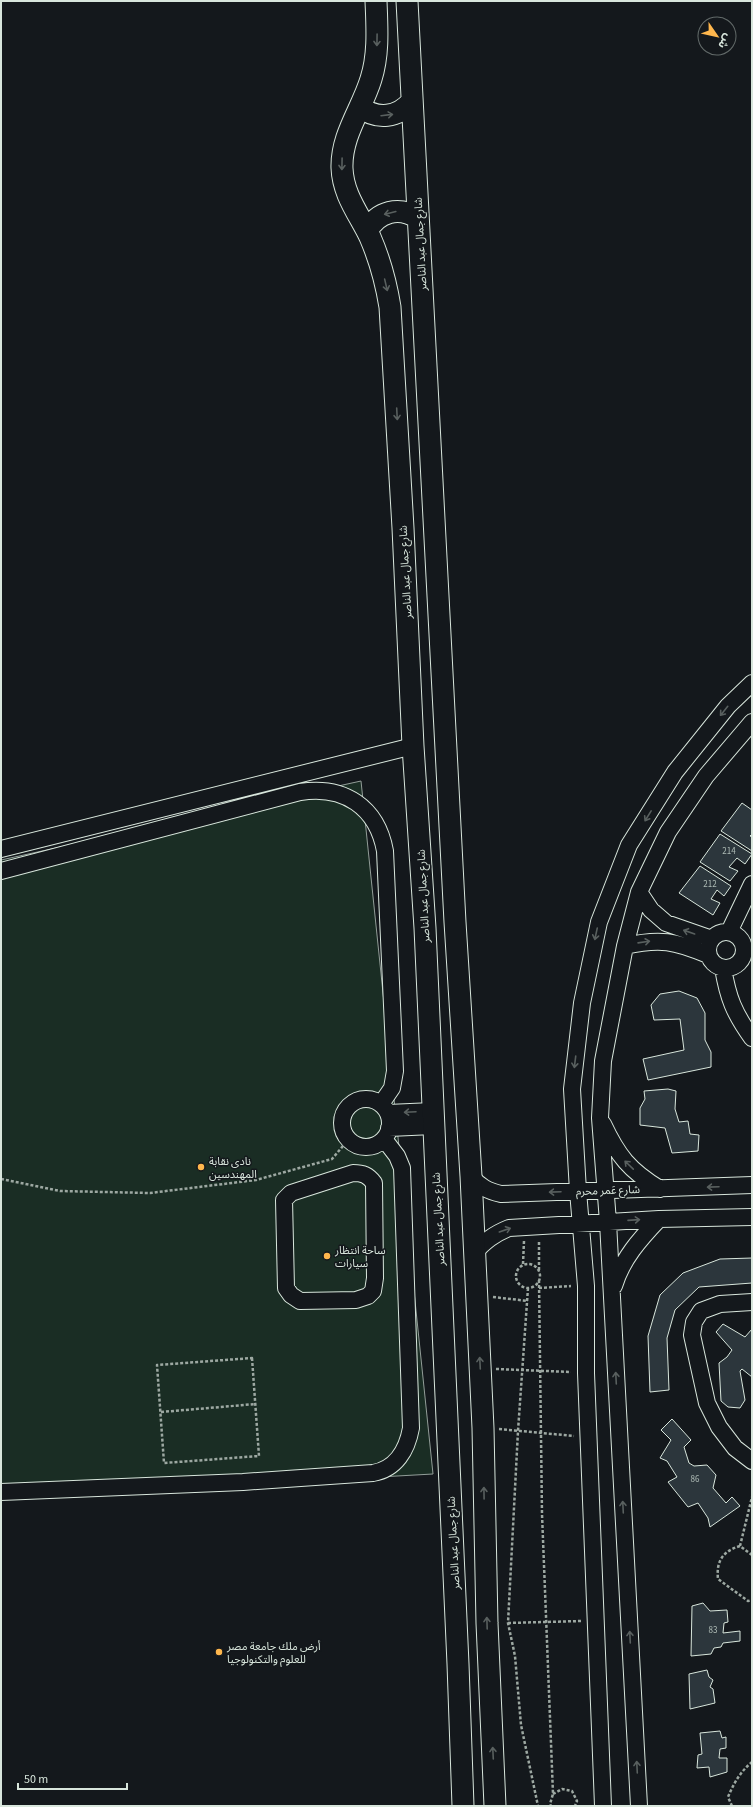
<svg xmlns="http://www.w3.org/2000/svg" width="753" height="1807" font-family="'Source Sans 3','Noto Sans Arabic',sans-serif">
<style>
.green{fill:#1a2d24;stroke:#939e99}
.building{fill:#2c363c;stroke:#d8e6dc}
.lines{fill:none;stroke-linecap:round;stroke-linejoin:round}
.minor-casing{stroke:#d8e6dc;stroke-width:18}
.major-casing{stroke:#d8e6dc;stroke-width:23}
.path{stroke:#9da8a2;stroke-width:2.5;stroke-dasharray:3 2;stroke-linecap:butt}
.minor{stroke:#14181c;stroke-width:16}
.major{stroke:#14181c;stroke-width:21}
.oneway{stroke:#59605f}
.poi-dot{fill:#ffb74d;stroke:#14181c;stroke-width:1.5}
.labels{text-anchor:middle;stroke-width:3;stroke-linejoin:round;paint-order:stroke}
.number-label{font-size:9px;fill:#adbab4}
.street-label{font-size:11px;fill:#d8e6dc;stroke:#14181c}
.poi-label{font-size:11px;fill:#d8e6dc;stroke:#14181c;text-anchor:start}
</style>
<rect width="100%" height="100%" fill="#14181c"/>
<path class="green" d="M361 781 433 1474 1 1498V860Z"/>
<path class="building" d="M742 803 752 810V834L750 836 752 837V851L721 831Z
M720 834 752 854 745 864 737 858 729 867 738 871 730 881 700 862Z
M700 866 731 886 724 896 717 890 711 899 720 903 713 915 679 893Z
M679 991 697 998 705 1013V1040L711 1052V1067L648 1080 643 1059 684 1050 680 1019 654 1020 651 1005 660 994Z
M668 1089 676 1091 675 1109 679 1122 688 1121 690 1134 699 1135 698 1151 672 1153 665 1128 640 1125V1108L645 1099 644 1091Z
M752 1258V1283L699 1287 675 1310 667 1338 669 1390 650 1392 648 1336 660 1295 683 1273 720 1259Z
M723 1324 745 1337 752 1329V1377L742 1369 740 1371 745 1400 740 1408 728 1407 721 1401 719 1363 727 1357 732 1350 716 1332Z
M672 1419 691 1440 684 1447 689 1463 694 1466 707 1465 716 1475 713 1488 726 1503 732 1497 740 1506 710 1527 708 1518 698 1503 688 1507 668 1482 677 1477 667 1461 660 1458 671 1440 661 1430Z
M703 1603 710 1611 727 1610 728 1622 724 1623 723 1633 740 1631V1641L723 1643 721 1647 714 1648 711 1654 691 1656 692 1606Z
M707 1670 709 1677 713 1680 710 1687 713 1689 715 1703 690 1709 689 1674Z
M720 1731 722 1738 726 1737V1748L720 1749 719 1758H727V1772L710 1777 709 1767 697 1768 698 1755 702 1754 700 1733Z"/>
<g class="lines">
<g class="minor-casing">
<path id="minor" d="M1 849 413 746
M1 871 300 792C344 785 377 807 385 851L395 1071 392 1088 381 1104
M639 892 651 910 666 923 712 939
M729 932 752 884
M708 950a18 18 0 1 1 36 0a18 18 0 1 1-36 0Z
M625 946C660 938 675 941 708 955
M723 968C728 998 734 1013 752 1038
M342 1123a24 24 0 1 1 48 0a24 24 0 1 1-48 0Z
M388 1113 433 1111
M603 1124C618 1156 629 1170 660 1189
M389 1128 433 1126
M353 1173C363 1173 368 1175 374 1183L375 1278 373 1291 368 1296 356 1300 300 1301 291 1295 286 1288 284 1200 291 1193Z
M471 1176C480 1187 488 1191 501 1194L752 1185
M474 1253C485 1241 494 1234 509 1228L659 1219 752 1217
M614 1286C622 1259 640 1239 659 1219
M752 1302 720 1304 701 1311 694 1322 692 1335 707 1403 719 1427 735 1448 752 1461
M1 1492 243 1482 373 1473C396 1469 407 1450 411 1428L402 1168 397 1156 384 1139
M603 1806 586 1373V1286L578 1191 572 1089 582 1003 599 922 629 845 675 772 728 706 752 683
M639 1806 608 1222 600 1118 603 1061 625 946 639 892 668 832 706 776 752 722"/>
</g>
<g class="major-casing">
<path id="major" d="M376 1C377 27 379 54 371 79 362 109 341 135 342 168 343 195 359 214 370 237 380 260 386 282 390 307L403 528 413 746 425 928 458 1664 463 1806
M407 1 455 922 471 1176 483 1428 487 1623 495 1806
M360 107C377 120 398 118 412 101
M367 231C378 211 399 206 418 218"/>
</g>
<path class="path" d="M1 1179 60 1191 150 1193 256 1180 332 1159 348 1140
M523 1264 524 1241
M516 1276a12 12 0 1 1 24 0a12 12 0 1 1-24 0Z
M539 1270V1241
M539 1280 542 1514 553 1794 550 1804 551 1806
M528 1288 518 1431 508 1623 515 1656 521 1725 538 1806
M539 1288 571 1286
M493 1297 528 1301
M252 1358 259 1456 164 1463 157 1365Z
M496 1369 571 1372
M161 1412 256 1404
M499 1429 574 1436
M740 1546 752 1497
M752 1555 740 1546C723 1551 716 1561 718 1579L748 1601 752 1600
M508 1623 581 1621
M553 1794 562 1789 572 1791 577 1801 575 1806
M732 1806 728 1797C734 1783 740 1772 752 1762"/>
<use href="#minor" class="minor"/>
<use href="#major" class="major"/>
</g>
<defs><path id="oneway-shaft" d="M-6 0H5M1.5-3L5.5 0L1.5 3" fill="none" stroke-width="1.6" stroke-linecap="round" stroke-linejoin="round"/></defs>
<g class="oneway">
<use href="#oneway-shaft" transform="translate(377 40) rotate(91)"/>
<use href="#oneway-shaft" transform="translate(387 115) rotate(-7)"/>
<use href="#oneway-shaft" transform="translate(342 164) rotate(91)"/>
<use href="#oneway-shaft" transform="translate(390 213) rotate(166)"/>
<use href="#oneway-shaft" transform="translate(386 285) rotate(77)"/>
<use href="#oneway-shaft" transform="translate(397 414) rotate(87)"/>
<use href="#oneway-shaft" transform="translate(724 711) rotate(129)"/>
<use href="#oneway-shaft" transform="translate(648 816) rotate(122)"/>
<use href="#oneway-shaft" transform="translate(689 932) rotate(-161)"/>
<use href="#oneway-shaft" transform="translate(596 934) rotate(102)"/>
<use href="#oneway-shaft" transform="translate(644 942) rotate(-8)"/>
<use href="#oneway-shaft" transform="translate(575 1062) rotate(97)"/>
<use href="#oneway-shaft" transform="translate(410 1112) rotate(177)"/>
<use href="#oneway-shaft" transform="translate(629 1165) rotate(-136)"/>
<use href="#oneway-shaft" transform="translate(713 1187) rotate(178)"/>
<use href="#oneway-shaft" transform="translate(555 1192) rotate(178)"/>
<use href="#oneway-shaft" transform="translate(634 1220) rotate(-4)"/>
<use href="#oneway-shaft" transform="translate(505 1230) rotate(-19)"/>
<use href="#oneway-shaft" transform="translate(480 1363) rotate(-93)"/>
<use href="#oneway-shaft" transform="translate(616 1378) rotate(-93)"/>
<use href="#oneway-shaft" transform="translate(484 1493) rotate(-91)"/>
<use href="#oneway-shaft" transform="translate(623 1507) rotate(-93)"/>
<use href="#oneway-shaft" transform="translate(487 1623) rotate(-92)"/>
<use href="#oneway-shaft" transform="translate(630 1637) rotate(-93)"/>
<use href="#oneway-shaft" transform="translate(493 1753) rotate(-93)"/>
<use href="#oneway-shaft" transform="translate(637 1767) rotate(-93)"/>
</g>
<g class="poi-dot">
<circle cx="201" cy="1167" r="4"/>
<circle cx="327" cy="1256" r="4"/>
<circle cx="219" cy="1652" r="4"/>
</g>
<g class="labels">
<g class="number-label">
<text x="729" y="854">214</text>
<text x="710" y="887">212</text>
<text x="695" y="1482">86</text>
<text x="713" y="1633">83</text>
</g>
<g class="street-label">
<text transform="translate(420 244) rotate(-93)" y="4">شارع جمال عبد الناصر</text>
<text transform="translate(405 572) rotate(-93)" y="4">شارع جمال عبد الناصر</text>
<text transform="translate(423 896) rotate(-93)" y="4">شارع جمال عبد الناصر</text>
<text transform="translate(608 1190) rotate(-2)" y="4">شارع عَمر محرم</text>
<text transform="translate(438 1219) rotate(-93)" y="4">شارع جمال عبد الناصر</text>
<text transform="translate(453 1543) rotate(-93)" y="4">شارع جمال عبد الناصر</text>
</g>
<g class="poi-label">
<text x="209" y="1165">نادى نقابة<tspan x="209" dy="13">المهندسين</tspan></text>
<text x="335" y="1254">ساحة انتظار<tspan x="335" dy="13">سيارات</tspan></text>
<text x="227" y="1650">أرض ملك جامعة مصر<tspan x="227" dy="13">للعلوم والتكنولوجيا</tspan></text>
</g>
</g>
<rect width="753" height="1807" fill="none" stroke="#d8e6dc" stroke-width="4"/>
<g transform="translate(717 36) rotate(124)"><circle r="19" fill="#14181c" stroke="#626a69"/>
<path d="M0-3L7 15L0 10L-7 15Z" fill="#ffb74d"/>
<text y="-6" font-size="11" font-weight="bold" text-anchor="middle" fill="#d8e6dc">ش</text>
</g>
<path d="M18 1783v6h109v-6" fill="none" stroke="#d8e6dc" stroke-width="2"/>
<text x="24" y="1783" font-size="12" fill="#d8e6dc" stroke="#14181c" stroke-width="3" paint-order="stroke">50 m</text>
</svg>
